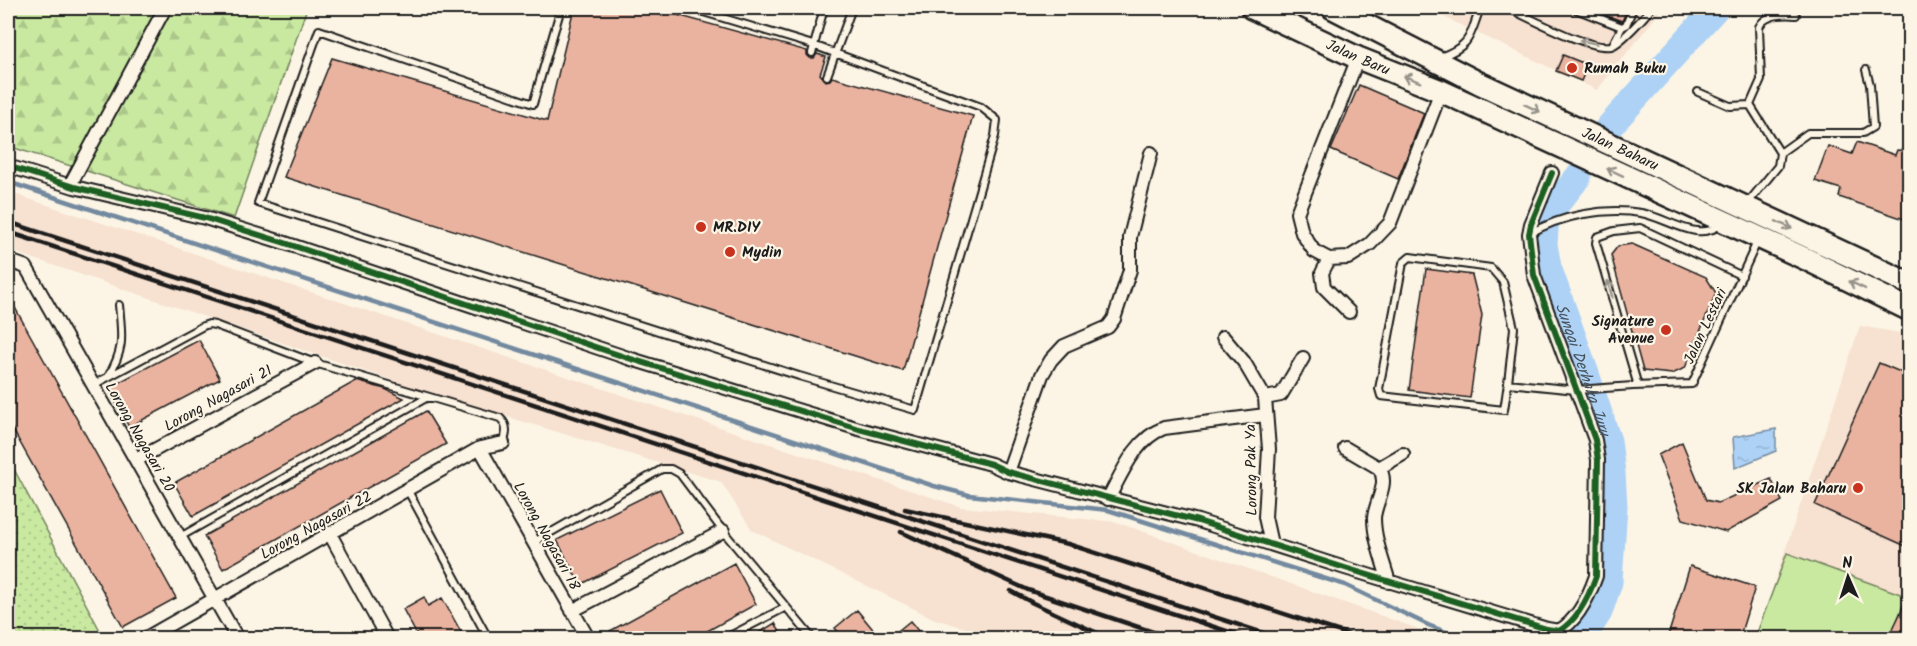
<svg xmlns="http://www.w3.org/2000/svg" width="1917" height="646" font-family="Kalam,sans-serif">
<style>
.built{fill:#f7e1d0}
.grass{fill:url(#grass-dots);stroke:#72825e;stroke-width:1.5}
.forest{fill:url(#forest-firs);stroke:#72825e;stroke-width:1.5}
.pitch{fill:#c9e9a1;stroke:#72825e;stroke-width:1.5}
.water{fill:url(#water-ripples);stroke:#73899f;stroke-width:1.5}
.lines{fill:none;stroke-linecap:round;stroke-linejoin:round}
.stream{stroke:#73899f;stroke-width:4.5}
.river{stroke:#add2f6;stroke-width:27}
.building{fill:#eab3a0;stroke:#1c1c1c;stroke-width:1.5}
.service-casing{stroke:#1c1c1c;stroke-width:10}
.minor-casing{stroke:#1c1c1c;stroke-width:16}
.trunk-casing{stroke:#1c1c1c;stroke-width:26}
.service{stroke:#fcf5e5;stroke-width:6}
.minor{stroke:#fcf5e5;stroke-width:12}
.trunk{stroke:#fcf5e5;stroke-width:21}
.rail{stroke:#1c1c1c;stroke-width:4.5}
.cycleway-casing{stroke:#fcf5e5;stroke-width:10}
.cycleway{stroke:#1b5e20;stroke-width:6}
.oneway{stroke:#97938b}
.poi-dot{fill:#c8321e;stroke:#fcf5e5;stroke-width:2}
.labels{text-anchor:middle;stroke-width:4.5;stroke-linejoin:round;paint-order:stroke}
.street-label{font-size:15px;fill:#1c1c1c;stroke:#fcf5e5}
.poi-label{font-size:15px;font-weight:bold;fill:#1c1c1c;stroke:#fcf5e5;text-anchor:start}
.water-label{font-size:16px;font-style:italic;fill:#48535d;stroke:#fcf5e5}
</style>
<defs>
<pattern id="grass-dots" width="8" height="8" patternUnits="userSpaceOnUse" patternTransform="scale(1.5)"><rect width="8" height="8" fill="#c9e9a1"/><path d="M2 2h.1M6 6h.1" fill="none" stroke="#acc78a" stroke-width="1.8" stroke-linecap="round"/></pattern>
<pattern id="forest-firs" width="22" height="20" patternUnits="userSpaceOnUse" patternTransform="scale(1.5)"><rect width="22" height="20" fill="#c9e9a1"/><path d="M5 1l3.5 6h-7zM16 11l3.5 6h-7z" fill="#acc78a"/></pattern>
<pattern id="water-ripples" width="26" height="14" patternUnits="userSpaceOnUse" patternTransform="scale(1.5)"><rect width="26" height="14" fill="#add2f6"/><path d="M2 4q2-2 4 0t4 0M15 11q2-2 4 0t4 0" fill="none" stroke="#94b4d2"/></pattern>
</defs>
<rect width="100%" height="100%" fill="#fcf5e5"/>
<filter id="ink" filterUnits="userSpaceOnUse"><feTurbulence type="fractalNoise" baseFrequency=".0167" numOctaves="2"/><feDisplacementMap in="SourceGraphic" scale="12" xChannelSelector="R" yChannelSelector="G"/><feConvolveMatrix kernelMatrix="1 2 1 2 8 2 1 2 1" color-interpolation-filters="sRGB"/></filter>
<g filter="url(#ink)">
<path class="built" d="M1425 8H1663L1597 90Z
M8 192 961 507 1116 522 1444 638H998L935 619 752 530 721 482 430 393 8 250Z
M1860 326 1900 333 1909 337V638H1756Z"/>
<path class="grass" d="M8 458 104 638H8Z"/>
<path class="forest" d="M8 8H307L234 218 8 146Z"/>
<path class="pitch" d="M1787 553 1906 596 1891 638H1755Z"/>
<path class="water" d="M1776 429V451L1735 468 1733 437Z"/>
<g class="lines">
<path class="stream" d="M8 182 934 486 969 495 1108 510 1345 585 1428 625 1462 638"/>
<g class="river">
<path d="M1608 128 1716 8"/>
<path id="s1" d="M1578 177 1546 217 1544 244 1548 267 1586 374 1608 441 1612 473 1614 506 1609 582 1599 612 1587 631 1579 638"/>
</g>
</g>
<path class="building" d="M574 8H652L807 51V55L810 58H814L817 54 826 57 820 74 826 81 830 80 832 77 973 116 903 371 284 177 332 58 547 121Z
M1586 8H1628L1622 21Z
M1563 55 1588 65 1581 81 1556 71Z
M1359 85 1424 113 1398 179 1331 150Z
M1857 142 1895 155 1897 150 1910 151V221L1839 197 1841 189 1815 181 1828 146 1852 154Z
M1632 244 1706 277 1716 293 1685 368 1672 374 1643 371 1611 255 1618 246Z
M1426 269 1472 275 1482 315 1470 398 1409 390Z
M8 295 176 598 123 627 8 421Z
M199 340 220 379 129 427 108 388Z
M1879 363 1910 376V548L1815 505Z
M356 381 385 389 404 398 193 516 174 483Z
M426 411 446 444 223 569 204 536Z
M1682 442 1706 500 1718 503 1771 479 1782 501 1726 532 1683 519 1658 455Z
M660 489 682 533 580 585 557 540Z
M734 563 756 604 693 639H615L610 631Z
M1690 566 1755 587 1739 639H1667Z
M1910 592V639H1888L1900 614Z
M424 597 428 606 442 598 465 639H419L403 609Z
M857 610 881 639H844L835 628Z
M910 621 925 639H888Z
M775 623 784 639H749Z"/>
<g class="lines">
<g class="service-casing">
<path id="service" d="M561 8 533 104 319 30 258 203 799 376 915 410 995 136 997 120 981 107 813 45 690 8
M1508 8C1530 18 1589 50 1611 46 1620 44 1646 15 1651 8
M1573 8 1622 27 1613 44
M1622 27 1626 25 1633 8
M812 53 824 8
M1440 57C1471 46 1470 36 1480 8
M827 76 852 8
M1698 92 1730 106 1750 105
M1780 153 1808 133H1863L1873 127 1870 85 1866 70
M1747 204 1778 166 1780 153 1750 105 1761 80 1759 27C1765 14 1784 14 1796 15
M1529 234C1561 215 1605 207 1641 213 1666 217 1697 243 1720 225
M108 377C125 348 122 337 119 305
M1508 383 1514 328 1503 282 1491 268 1410 257 1403 263 1379 389 1381 396 1504 410 1508 383 1576 390 1633 386 1692 384 1757 242
M93 385 203 326 209 324 215 325 315 363 500 418C508 425 507 434 503 443
M1638 386 1596 243 1597 237 1614 231 1640 228 1742 276
M408 491 488 638
M180 537 428 397
M534 542 662 469H671L680 474 723 531 812 638
M726 638 786 607"/>
</g>
<g class="minor-casing">
<path id="minor" d="M1358 58 1297 213 1302 233 1314 251 1329 259 1348 258 1370 244 1390 223 1441 91
M8 166 74 187 205 218 282 242 628 358 859 429 991 464 1008 472 1198 521 1345 568 1547 629 1559 631C1578 620 1589 596 1596 576L1598 460 1595 440 1534 275 1529 234 1531 224 1552 173
M70 185 165 8
M1329 259 1322 273 1324 287 1349 312
M8 263H15L26 267 237 638
M1223 337 1244 362 1265 398 1269 449 1265 517 1271 544
M1265 398 1281 395 1303 358
M480 448 588 638
M1345 448 1379 468C1390 483 1375 502 1374 518 1374 539 1383 561 1389 582
M136 460 315 363
M1379 468 1403 454
M1008 472 1042 375 1051 360 1064 346 1108 327 1114 319 1130 270V237L1151 153
M1108 499C1122 473 1135 439 1164 428L1265 415
M330 534 387 638
M572 611 723 531
M146 638 480 448 503 443"/>
</g>
<g class="trunk-casing">
<g id="trunk">
<path id="s2" d="M1252 8 1358 58 1441 91 1519 127 1806 259 1910 310"/>
<path id="s3" d="M1333 8 1479 83 1910 284"/>
</g>
</g>
<use href="#service" class="service"/>
<use href="#minor" class="minor"/>
<use href="#trunk" class="trunk"/>
<path class="rail" d="M8 222 1279 638
M8 232 1248 638
M905 509 1068 544 1359 638
M901 532 1028 590 1171 638
M1011 591 1033 603 1108 638"/>
<g class="cycleway-casing">
<path id="cycleway" d="M8 166 74 187 205 218 282 242 628 358 859 429 991 464 1008 472 1198 521 1345 568 1547 629 1559 631C1578 620 1589 596 1596 576L1598 460 1595 440 1534 275 1529 234 1531 224 1552 173"/>
</g>
<use href="#cycleway" class="cycleway"/>
</g>
<defs><path id="oneway-shaft" d="M-6 0H5M1.5-3L5.5 0L1.5 3" fill="none" stroke-width="1.6" stroke-linecap="round" stroke-linejoin="round" transform="scale(1.5)"/></defs>
<g class="oneway">
<use href="#oneway-shaft" transform="translate(1588 42) rotate(-168)"/>
<use href="#oneway-shaft" transform="translate(1412 79) rotate(-158)"/>
<use href="#oneway-shaft" transform="translate(1532 108) rotate(25)"/>
<use href="#oneway-shaft" transform="translate(1615 172) rotate(-155)"/>
<use href="#oneway-shaft" transform="translate(1784 225) rotate(25)"/>
<use href="#oneway-shaft" transform="translate(1857 285) rotate(-154)"/>
<use href="#oneway-shaft" transform="translate(1610 289) rotate(-106)"/>
</g>
</g>
<g class="poi-dot">
<circle cx="1572" cy="68" r="6"/>
<circle cx="701" cy="227" r="6"/>
<circle cx="730" cy="252" r="6"/>
<circle cx="1666" cy="330" r="6"/>
<circle cx="1858" cy="488" r="6"/>
</g>
<g class="labels">
<g class="street-label">
<text dy="5" stroke="none"><textPath href="#s2" startOffset="117">Jalan Baru</textPath></text>
<text dy="5" stroke="none"><textPath href="#s3" startOffset="320">Jalan Baharu</textPath></text>
<text transform="translate(1705 326) rotate(-65)" y="5">Jalan Lestari</text>
<text transform="translate(218 398) rotate(-29)" y="5">Lorong Nagasari 21</text>
<text transform="translate(140 437) rotate(60)" y="5">Lorong Nagasari 20</text>
<text transform="translate(1251 470) rotate(-91)" y="5">Lorong Pak Ya</text>
<text transform="translate(316 525) rotate(-29)" y="5">Lorong Nagasari 22</text>
<text transform="translate(547 536) rotate(61)" y="5">Lorong Nagasari 18</text>
</g>
<g class="poi-label">
<text x="1584" y="73">Rumah Buku</text>
<text x="713" y="232">MR.DIY</text>
<text x="742" y="257">Mydin</text>
<text x="1654" y="326" text-anchor="end">Signature<tspan x="1654" dy="17">Avenue</tspan></text>
<text x="1846" y="493" text-anchor="end">SK Jalan Baharu</text>
</g>
<g class="water-label">
<text dy="6" stroke="none"><textPath href="#s1" startOffset="210">Sungai Derhaka Juru</textPath></text>
</g>
</g>
<rect width="1917" height="646" fill="none" stroke="#fcf5e5" stroke-width="30"/>
<rect x="15" y="15" width="1887" height="616" fill="none" stroke="#1c1c1c" stroke-width="2" filter="url(#ink)"/>
<g transform="translate(1848 577) rotate(357)" stroke="#fcf5e5" stroke-width="4.5" paint-order="stroke">
<path d="M0-4.5L10 22L0 15L-10 22Z" fill="#1c1c1c"/>
<text y="-9" font-size="16" font-weight="bold" text-anchor="middle" fill="#1c1c1c">N</text>
</g>
</svg>
